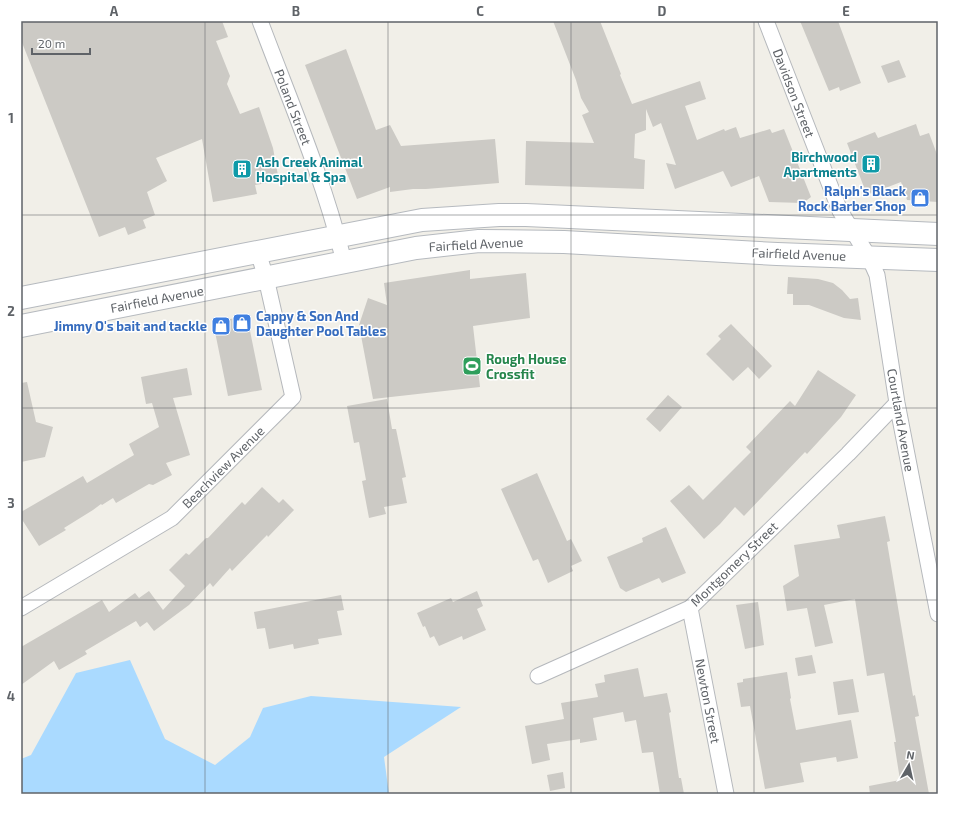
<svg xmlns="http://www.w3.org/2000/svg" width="959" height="815" font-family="'Exo 2',sans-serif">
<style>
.water{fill:#aadaff}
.building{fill:#cccac5}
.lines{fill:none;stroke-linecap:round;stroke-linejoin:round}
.minor-casing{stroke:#b5b8bc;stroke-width:17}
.secondary-casing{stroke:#b6babf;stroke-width:24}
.minor{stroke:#fff;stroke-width:15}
.secondary{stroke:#fff;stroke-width:22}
.grid{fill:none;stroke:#5f6368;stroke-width:1;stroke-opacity:0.55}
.labels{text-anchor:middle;stroke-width:3;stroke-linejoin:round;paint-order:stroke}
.street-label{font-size:13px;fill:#5f6368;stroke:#fff}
.culture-label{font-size:13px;font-weight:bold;fill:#0d838f;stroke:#fff;text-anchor:end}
.shop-label{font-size:13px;font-weight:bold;fill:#366cbe;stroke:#fff;text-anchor:end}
.leisure-label{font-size:13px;font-weight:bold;fill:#27864d;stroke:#fff;text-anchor:start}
.neatline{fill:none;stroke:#5f6368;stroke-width:1.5}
.grid-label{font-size:13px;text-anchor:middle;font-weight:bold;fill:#5f6368}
</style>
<rect width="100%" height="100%" fill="#f1efe8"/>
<path class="water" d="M130 660 165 739 215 765 250 737 263 708 311 696 461 707 384 757 389 794H21V759L31 755 76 673Z"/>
<path class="building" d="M21 21H222L228 37 216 41 230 76 227 84 240 114 259 107 273 148 279 181 255 185 257 194 213 202 202 139 156 158 167 181 147 192 155 215 143 220 146 228 128 235 125 227 99 237 21 40Z
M553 21H600L621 74 620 75 632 104 700 81 706 99 685 106 697 140 724 129 725 131 736 127 740 138 770 129 772 133 784 129 811 197 803 203 769 202 759 176 731 187 723 171 675 189 666 163 676 165 661 123 653 127 646 109V130L635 134 634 158 645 160 644 189 525 185 526 141 594 143 582 115 589 112 581 98 576 80Z
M800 21H838L861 83 840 91 839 87 829 91Z
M346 49 376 130 390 125 401 146 495 139 499 183 426 189H413L390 192V187L357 199 305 65Z
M899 60 906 77 888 83 881 66Z
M916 124 920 136 929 133 938 157V202L907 200 901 182 867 195 847 143 875 132 878 138Z
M470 270V279L526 273 530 318 473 326 480 387 373 399 359 325 368 298 387 305 384 283Z
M788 277 818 279 833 283 842 290 850 299 858 298 861 320 844 318 809 305H793V294H787Z
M247 316 262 390 228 396 213 322Z
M731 324 772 366 759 379 748 367 733 381 706 354 721 339 718 336Z
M187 368 192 395 173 398 190 455 166 463 172 475 153 485 149 484 116 503 113 498 102 505 101 504 93 510 64 528 66 530 39 546 21 518V512L83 476 87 483 134 455 129 444 159 427 152 403 146 404 141 377Z
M818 370 856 395 841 417 807 454 805 452 744 516 735 507 720 524 704 539 670 501 689 485 703 500 751 452 746 447 790 401 795 406Z
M27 382 36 422 53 427 45 457 21 462V383Z
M668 395 682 407 660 432 646 419Z
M387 399 392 429H396L406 477 402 478 407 503 384 507 386 514 369 518 362 481 366 480 359 442 354 443 347 406Z
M537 473 567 541 571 539 582 561 571 566 573 571 548 583 538 559 533 561 501 489Z
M262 487 279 503 283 499 294 510 268 537 267 535 232 571 230 568 213 587 210 583 189 605 154 631 147 622 140 627 136 621 85 651 87 654 59 670 54 661 21 685V647L102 600 109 612 135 593 139 598 149 591 163 610 185 586 169 570 186 553 189 555 206 538H208L242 502 245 505Z
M885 516 890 541 887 542 904 643 913 696 915 695 919 716 915 717 929 794H870L869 786 900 780 894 742H896L884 673 867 676 855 599 824 605 833 643 815 647 807 608 787 611 783 586 799 576 794 545 840 538 837 525Z
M666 527 686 573 662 583 659 578 626 592 620 588 607 557 643 542 642 538Z
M477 591 483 606 477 609 486 630 463 640 462 636 439 646 434 636 430 638 425 626 423 627 417 613 451 598 453 602Z
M341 595 344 610 337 611 342 635 318 639 319 644 294 649 293 644 269 649 265 628 257 629 254 612Z
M758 602 764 645 745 649 736 605Z
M812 655 816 673 798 676 795 658Z
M638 668 644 697 667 693 671 712 669 713 679 778H681L684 794H660L653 752 642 753 636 720 625 722 623 712 593 718 597 740 580 743V739L547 744 550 760 532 764 525 726 564 719 561 703 598 697 595 684 605 682 604 675Z
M787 672 791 698 790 699 796 730 851 720 858 758 837 762 836 757 800 763 804 782 765 789 750 706 741 707 737 683 743 682V679Z
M853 679 859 712 838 715 833 682Z
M563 772 565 788 550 791 547 775Z"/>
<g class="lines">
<g class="minor-casing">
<path id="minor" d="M260 21C290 101 324 179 344 262
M766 21 840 211 869 257 877 275 897 403 938 614
M21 608 172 518 293 397 266 278 258 252
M690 608 726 794
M538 676 690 608 848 454 897 403"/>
</g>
<g class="secondary-casing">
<path id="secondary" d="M21 298 422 220 499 215H526L938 234
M21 326 416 248 479 241 564 242 777 254 938 260"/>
</g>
<use href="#minor" class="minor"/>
<use href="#secondary" class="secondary"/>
</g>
<path class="grid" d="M205 21V794M388 21V794M571 21V794M754 21V794M21 215H938M21 408H938M21 600H938"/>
<defs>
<g id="building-square" transform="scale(1)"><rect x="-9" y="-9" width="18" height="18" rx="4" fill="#0f9aa8" stroke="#fff"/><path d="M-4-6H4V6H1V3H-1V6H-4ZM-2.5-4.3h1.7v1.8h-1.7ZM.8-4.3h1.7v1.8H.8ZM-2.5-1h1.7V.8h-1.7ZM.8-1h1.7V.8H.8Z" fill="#fff"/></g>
<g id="shop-square" transform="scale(1)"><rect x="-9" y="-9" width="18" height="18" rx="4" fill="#3f7fe0" stroke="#fff"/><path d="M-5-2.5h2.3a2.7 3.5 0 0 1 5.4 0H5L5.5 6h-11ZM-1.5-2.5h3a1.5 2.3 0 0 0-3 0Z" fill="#fff"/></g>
<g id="stadium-square" transform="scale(1)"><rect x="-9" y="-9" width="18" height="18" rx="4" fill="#2e9e5b" stroke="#fff"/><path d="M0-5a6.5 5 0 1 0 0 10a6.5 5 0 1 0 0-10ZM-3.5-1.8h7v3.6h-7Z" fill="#fff"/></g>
</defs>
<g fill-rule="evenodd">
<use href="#building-square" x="871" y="164"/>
<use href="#building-square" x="242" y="169"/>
<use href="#shop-square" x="920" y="198"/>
<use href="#shop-square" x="242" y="323"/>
<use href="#shop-square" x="221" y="326"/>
<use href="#stadium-square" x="472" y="366"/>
</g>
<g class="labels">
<g class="street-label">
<text transform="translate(794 93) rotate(69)" y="5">Davidson Street</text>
<text transform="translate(293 107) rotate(69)" y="5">Poland Street</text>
<text transform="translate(476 244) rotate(-3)" y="5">Fairfield Avenue</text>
<text transform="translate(799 254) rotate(2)" y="5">Fairfield Avenue</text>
<text transform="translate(157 299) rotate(-11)" y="5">Fairfield Avenue</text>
<text transform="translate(901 420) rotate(80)" y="5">Courtland Avenue</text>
<text transform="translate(223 467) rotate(-45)" y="5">Beachview Avenue</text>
<text transform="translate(734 564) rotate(-44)" y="5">Montgomery Street</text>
<text transform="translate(708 701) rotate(79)" y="5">Newton Street</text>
</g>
<g class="culture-label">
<text x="857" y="162">Birchwood<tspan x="857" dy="15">Apartments</tspan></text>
<text x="256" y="167" text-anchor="start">Ash Creek Animal<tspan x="256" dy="15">Hospital &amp; Spa</tspan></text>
</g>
<g class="shop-label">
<text x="906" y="196">Ralph's Black<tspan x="906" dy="15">Rock Barber Shop</tspan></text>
<text x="256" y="321" text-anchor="start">Cappy &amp; Son And<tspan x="256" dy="15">Daughter Pool Tables</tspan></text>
<text x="207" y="331">Jimmy O's bait and tackle</text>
</g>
<g class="leisure-label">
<text x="486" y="364">Rough House<tspan x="486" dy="15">Crossfit</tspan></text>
</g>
</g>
<rect width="959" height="815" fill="none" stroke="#ffffff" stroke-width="44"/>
<g transform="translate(909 765) rotate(9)" stroke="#ffffff" stroke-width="3" paint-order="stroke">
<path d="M0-3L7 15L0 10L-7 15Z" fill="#5f6368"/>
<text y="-6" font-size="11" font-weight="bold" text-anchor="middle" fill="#5f6368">N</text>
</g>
<path d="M32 48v6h58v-6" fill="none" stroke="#5f6368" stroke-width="2"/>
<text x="38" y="48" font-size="12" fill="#5f6368" stroke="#ffffff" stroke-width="3" paint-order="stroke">20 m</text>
<rect x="22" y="22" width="915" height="771" class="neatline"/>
<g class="grid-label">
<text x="114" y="16">A</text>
<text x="296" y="16">B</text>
<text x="480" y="16">C</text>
<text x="662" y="16">D</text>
<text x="846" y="16">E</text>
<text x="11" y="123">1</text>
<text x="11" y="316">2</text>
<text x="11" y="508">3</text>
<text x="11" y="701">4</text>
</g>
</svg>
